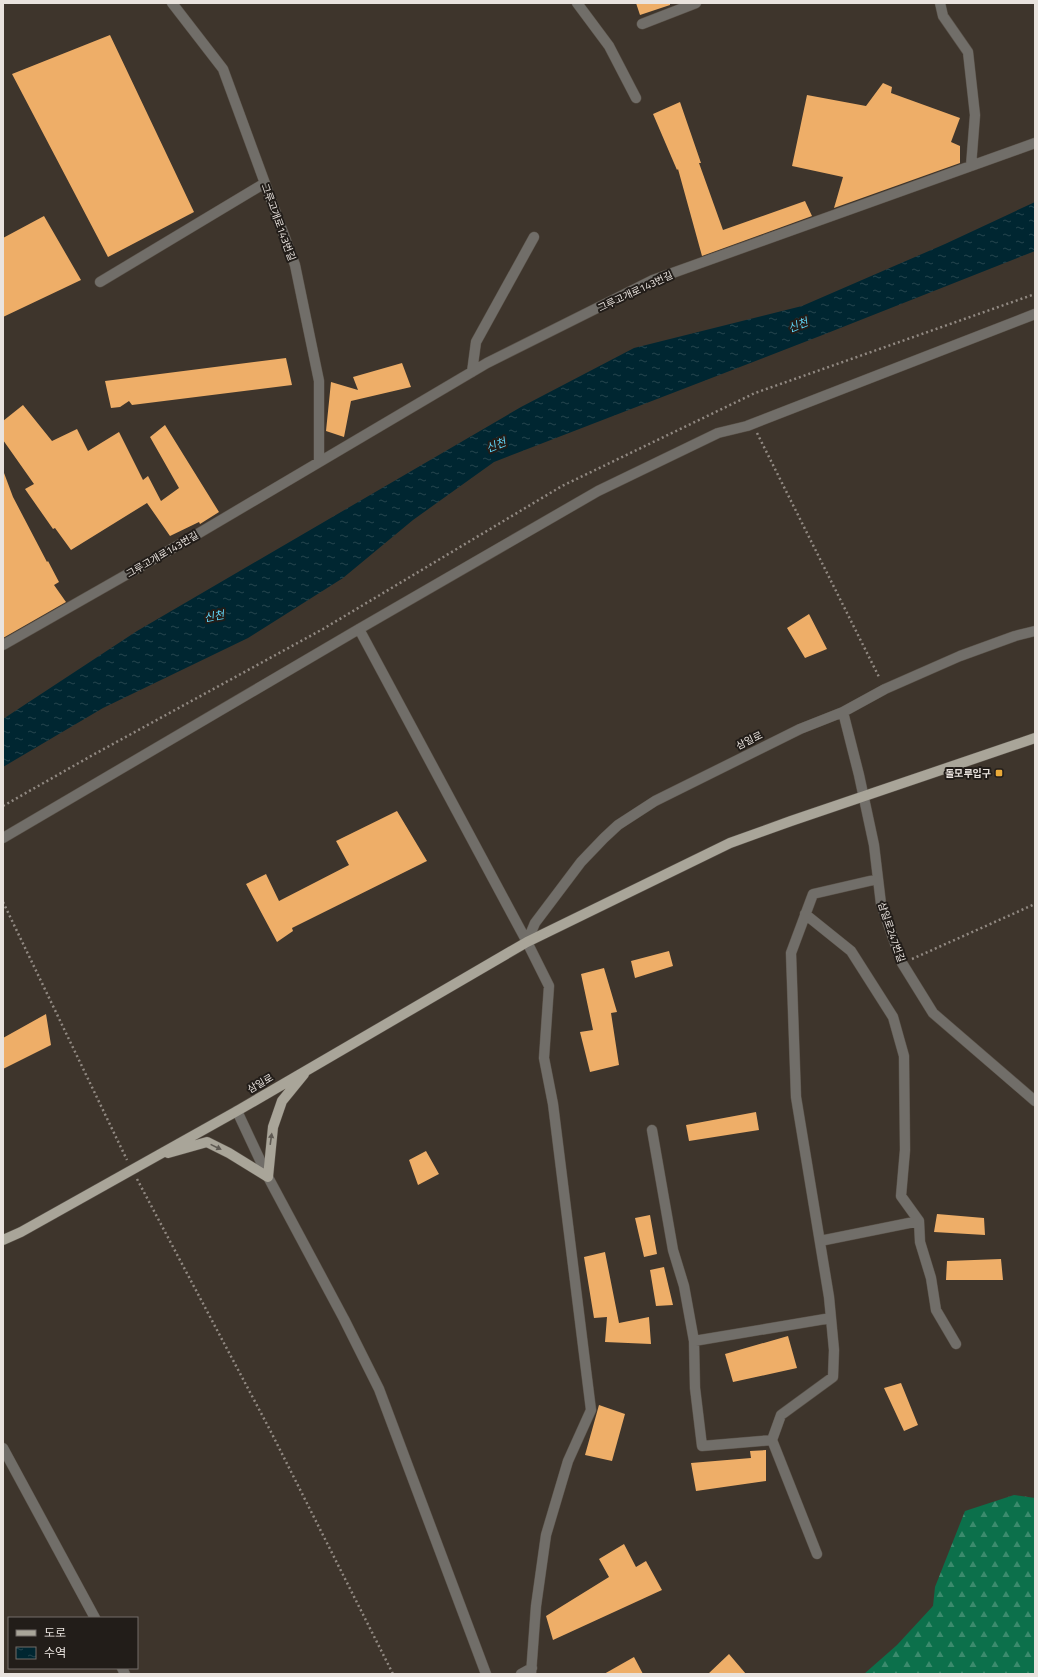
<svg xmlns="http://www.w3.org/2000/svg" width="1038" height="1677" font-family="'Titillium Web','Noto Sans KR',sans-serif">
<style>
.forest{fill:url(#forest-firs)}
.water{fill:url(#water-ripples)}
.building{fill:#eeae68}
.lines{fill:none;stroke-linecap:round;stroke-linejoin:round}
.minor-casing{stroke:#595148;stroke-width:11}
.major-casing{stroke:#595148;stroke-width:11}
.path{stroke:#918982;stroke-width:2.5;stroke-dasharray:2 3;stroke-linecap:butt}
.minor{stroke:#716e69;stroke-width:10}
.major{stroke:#a9a599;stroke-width:10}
.oneway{fill:#5f5a53}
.poi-dot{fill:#eaaa39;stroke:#221d19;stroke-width:1.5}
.labels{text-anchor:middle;stroke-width:4;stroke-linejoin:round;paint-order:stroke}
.street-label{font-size:10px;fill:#e9e3de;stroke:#221d19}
.poi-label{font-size:10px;font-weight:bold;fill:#e9e3de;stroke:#221d19;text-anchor:end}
.water-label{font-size:11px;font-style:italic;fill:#62d8fa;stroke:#221d19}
</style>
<defs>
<pattern id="forest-firs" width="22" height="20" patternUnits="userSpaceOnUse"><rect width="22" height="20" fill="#0c704b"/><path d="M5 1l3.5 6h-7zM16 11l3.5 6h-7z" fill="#3b8b6d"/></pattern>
<pattern id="water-ripples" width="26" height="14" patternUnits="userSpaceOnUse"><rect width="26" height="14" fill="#002631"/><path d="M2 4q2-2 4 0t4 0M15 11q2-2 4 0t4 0" fill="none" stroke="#25454e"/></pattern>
</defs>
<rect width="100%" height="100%" fill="#3e352c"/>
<path class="forest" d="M1014 1495 1035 1498V1674H864L897 1645 933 1606 935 1587 965 1511Z"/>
<path class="water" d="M1035 202V251L820 336 494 462 413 520 343 578 248 638 103 708 3 767V719L137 631 521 407 634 348 802 306 945 244Z"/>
<path class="building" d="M636 3H670V5L640 15Z
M110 35 194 212 108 257 12 74Z
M883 83 892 87 891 93 960 118 951 142 960 146V163L834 208 843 177 792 166 807 95 866 106Z
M680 102 701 163H699L723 230 805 201 812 216 702 256 678 169 677 170 653 114Z
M44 216 81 280 3 317V238Z
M286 358 292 385 132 405 129 401 120 407 111 408 105 381Z
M402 363 411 387 351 401 344 437 326 431 331 382 358 390 353 377Z
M23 405 52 441 77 429 88 451 119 432 143 480 148 476 161 501 179 488 150 437 165 425 219 512 200 524 199 522 170 536 147 503 71 550 55 528 53 529 25 489 34 484 3 440V421Z
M4 473 13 497 47 562 48 561 59 582 54 585 66 602 3 638Z
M809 614 827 649 805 658 787 628Z
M397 811 427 861 292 928 293 931 277 942 246 884 266 874 279 901 349 865 336 841Z
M669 951 673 966 635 978 631 961Z
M604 968 617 1012 611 1013 619 1065 590 1072 580 1032 593 1030 581 974Z
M46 1014 51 1045 3 1069V1038Z
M756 1112 759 1130 689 1141 686 1125Z
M426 1151 439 1174 418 1185 409 1160Z
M937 1214 984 1218 985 1235 934 1232Z
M650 1215 657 1254 644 1257 635 1218Z
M605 1252 619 1323 649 1317 651 1344 605 1342 607 1317 594 1318 584 1257Z
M1001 1259 1003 1280H946L947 1261Z
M664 1267 673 1305 656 1306 650 1270Z
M788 1336 797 1368 733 1382 725 1354Z
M901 1383 918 1425 904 1431 884 1388Z
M599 1405 625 1414 612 1461 585 1455Z
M766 1450V1481L696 1491 691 1463 751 1458 750 1451Z
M624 1544 636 1567 646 1561 662 1590 553 1640 546 1616 609 1577 599 1559Z
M729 1654 746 1674H708Z
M634 1657 643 1674H604Z"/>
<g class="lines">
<g class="minor-casing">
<path id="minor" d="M172 3 223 69 295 265 319 381V462
M577 3 609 46 636 98
M940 3 943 16 968 52 975 115 971 166
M642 24 696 3
M100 282 265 183
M472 372 476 342 534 237
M359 629 527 942 549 986 544 1058 553 1104 591 1410 568 1461 546 1535 536 1606 531 1674
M3 645 189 539 487 363 653 280 1035 143
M843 712 859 775 874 845 881 904 902 963 933 1013 1035 1101
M3 838 359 629 598 491 718 433 747 426 1035 314
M805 914 851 951 893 1017 904 1056 905 1150 901 1196 919 1221 920 1242 931 1278 936 1310 956 1344
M527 942 535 923 581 862 604 838 618 825 655 801 800 729 843 712 885 689 960 656 1015 636 1035 631
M237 1111 268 1177 344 1319 379 1389 486 1674
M652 1130 673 1250 684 1286 694 1341 695 1388 702 1446 772 1440
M820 1241 919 1221
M694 1341 831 1318
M3 1448 95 1618
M817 1554 772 1440 781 1415 833 1377 834 1350 829 1297 796 1097 791 953 813 894 878 879
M122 1668 125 1674
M521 1674 532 1668"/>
</g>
<g class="major-casing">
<path id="major" d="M168 1153 207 1142 229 1153 268 1177 273 1127 282 1101 304 1074
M3 1240 21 1232 237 1111 527 942 730 843 791 821 1035 738"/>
</g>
<path class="path" d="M757 433 880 679
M3 806 91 756 323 629 562 486 755 393 1035 294
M3 902 127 1160
M912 959 1035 904
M137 1179 270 1430 393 1674"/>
<use href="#minor" class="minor"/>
<use href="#major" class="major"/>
</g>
<defs><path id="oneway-solid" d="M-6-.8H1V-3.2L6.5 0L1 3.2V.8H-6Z"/></defs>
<g class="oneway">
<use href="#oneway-solid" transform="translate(271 1139) rotate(-82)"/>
<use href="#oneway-solid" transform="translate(216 1147) rotate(26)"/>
</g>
<rect class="poi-dot" x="995" y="769" width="8" height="8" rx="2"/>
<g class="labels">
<g class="street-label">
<text transform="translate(279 222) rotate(70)" y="4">그루고개로143번길</text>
<text transform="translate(635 291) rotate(-25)" y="4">그루고개로143번길</text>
<text transform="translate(162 554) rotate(-30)" y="4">그루고개로143번길</text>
<text transform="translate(749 740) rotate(-26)" y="4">삼일로</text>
<text transform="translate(892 932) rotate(71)" y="4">삼일로247번길</text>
<text transform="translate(260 1083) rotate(-30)" y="4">삼일로</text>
</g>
<g class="poi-label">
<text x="991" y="777">돌모루입구</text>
</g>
<g class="water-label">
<text transform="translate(798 325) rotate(-22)" y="4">신천</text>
<text transform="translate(496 445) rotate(-22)" y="4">신천</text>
<text transform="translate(214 616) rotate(-10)" y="4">신천</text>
</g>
</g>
<rect width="1038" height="1677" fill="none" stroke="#e9e3de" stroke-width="8"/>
<rect x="8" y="1617" width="130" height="52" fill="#221d19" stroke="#726c68"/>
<rect x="16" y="1630" width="20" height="6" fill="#a9a599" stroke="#726c68"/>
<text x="44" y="1637" font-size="12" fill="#e9e3de">도로</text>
<rect x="16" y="1647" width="20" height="12" fill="url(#water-ripples)" stroke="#726c68"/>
<text x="44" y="1657" font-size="12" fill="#e9e3de">수역</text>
</svg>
